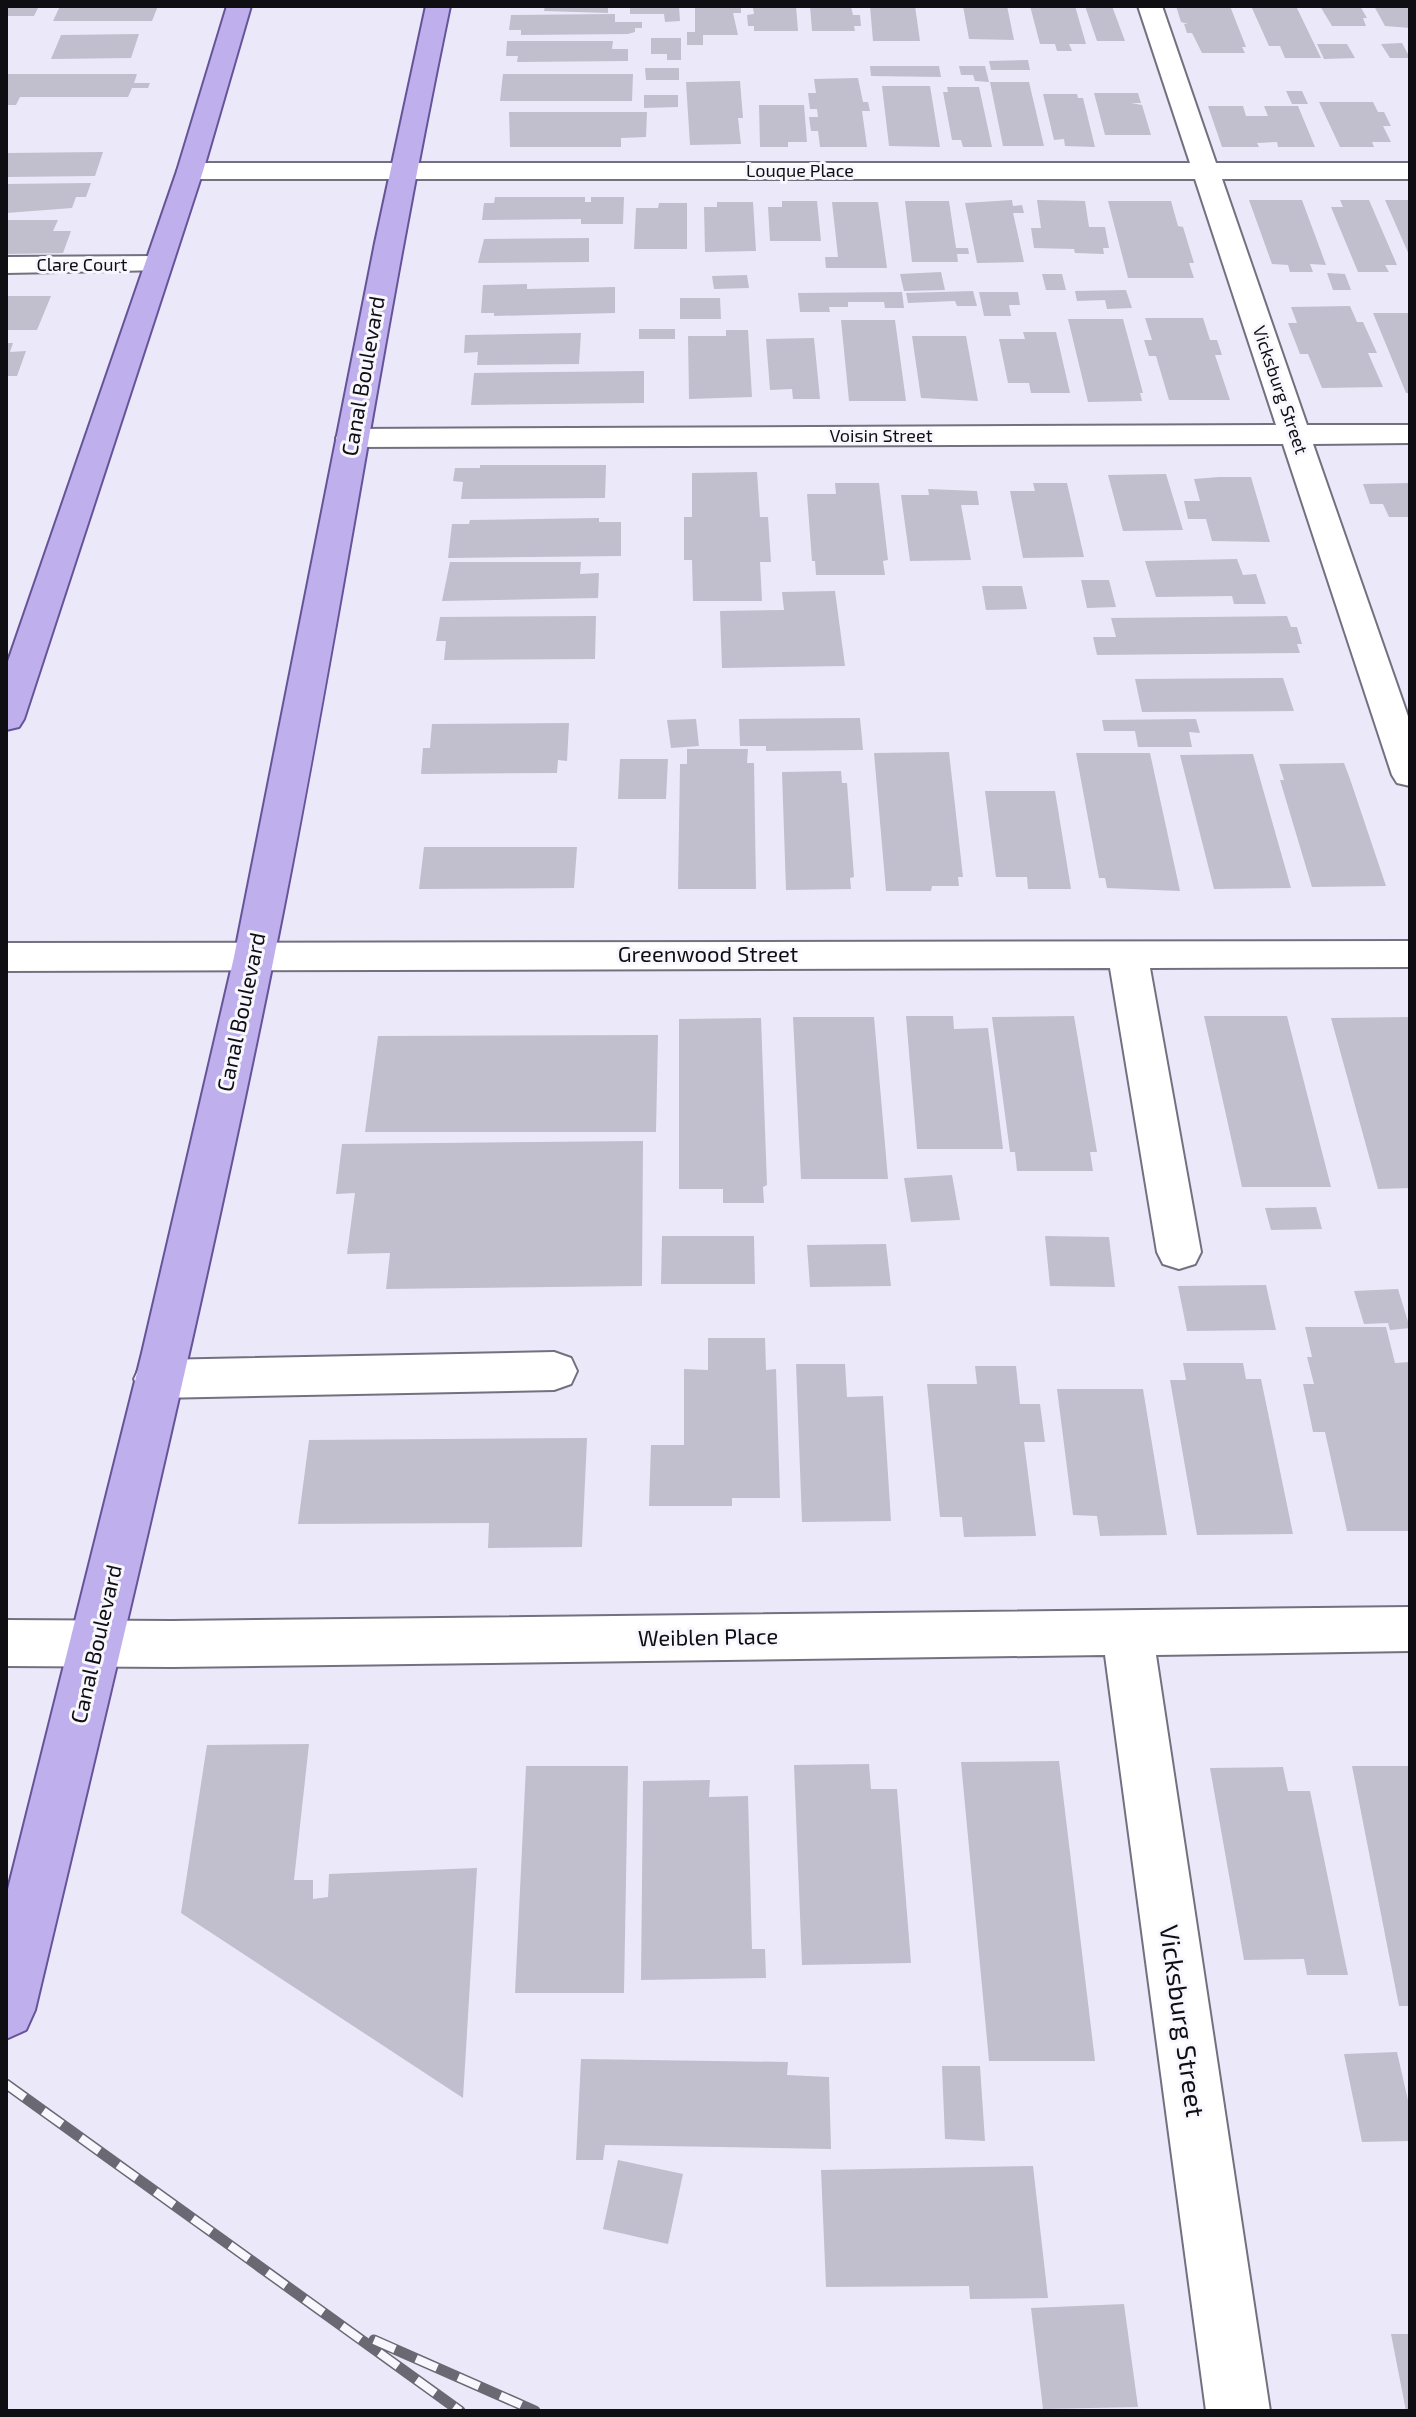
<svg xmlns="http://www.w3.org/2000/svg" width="1416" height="2417" font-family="'Exo 2',sans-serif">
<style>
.building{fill:#c1bece}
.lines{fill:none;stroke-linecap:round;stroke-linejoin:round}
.minor-casing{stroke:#73707f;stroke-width:4}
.major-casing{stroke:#665498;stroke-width:4}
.minor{fill:#fff;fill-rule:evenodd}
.major{fill:#bfafec;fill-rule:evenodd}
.rail-casing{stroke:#6a6872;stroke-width:11}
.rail{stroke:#f8f7fe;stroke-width:8;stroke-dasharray:23;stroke-linecap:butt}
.labels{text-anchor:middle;stroke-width:6;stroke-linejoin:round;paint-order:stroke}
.far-street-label{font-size:18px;fill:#0f0e13;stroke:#f8f7fe}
.street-label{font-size:22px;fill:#0f0e13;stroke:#f8f7fe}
.near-street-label{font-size:26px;fill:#0f0e13;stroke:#f8f7fe}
</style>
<rect width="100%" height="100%" fill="#ebe9f9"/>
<path class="building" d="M6 6H39L34 16H6Z
M60 6H158L152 21H53Z
M545 6H608V13L544 11Z
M630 6H679L680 21 665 22 664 14H630Z
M695 6H741V13H733L738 35H703V45H687V32H695Z
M796 6 798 31H754V26H748L747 15 754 14 753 8Z
M810 6 851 7 853 15H860L861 26H854L855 31H812Z
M870 6H915L920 41H873Z
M963 6H1007L1014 40 969 39Z
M1030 6H1075L1086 44H1069L1072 51H1057L1055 44H1040Z
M1085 6H1112L1125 41H1097Z
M1176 6H1230L1246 47H1242L1245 53H1202L1192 33H1187L1184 24H1188L1181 22Z
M1251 6H1296L1321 58H1285L1280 46H1269Z
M1320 6H1360L1367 18H1363L1366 26H1332Z
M1374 6H1410V28L1385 26Z
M615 14V22H642V28H635V32L628 34 521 35V30H509L511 15Z
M139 34 131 58 51 59 61 35Z
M651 38H681V60H667V54H651Z
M507 41H613L612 49H628V61L517 62 518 56H506Z
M1402 43 1410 58H1390L1381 44Z
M1317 44H1347L1355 58 1324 59Z
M1028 60 1030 70H991L989 61Z
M870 66H939L941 77 871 76Z
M959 66H985L989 82 975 81 973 75H961Z
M645 68H679V80H646Z
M6 74H137L134 83H150L148 88H132L128 97H20L16 105H6Z
M503 74H633L632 101H500Z
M858 78 863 102H868L870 111H862L867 147H820L818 131H811L809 117H818L817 109H810L808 93H816L814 79Z
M740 81 743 118H738L741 144 690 145 686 82Z
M990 82H1029L1044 146H1003Z
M882 86H930L940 147 889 146Z
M947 87H979L992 147H963L961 140H952L943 92H948Z
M1286 91H1302L1308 104H1292Z
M1094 93H1138L1141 103H1131L1142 105 1151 135H1105Z
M1043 94H1077L1078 98H1083L1095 147 1065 146 1064 139 1054 140Z
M644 95H678V107L644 108Z
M1319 102H1373L1378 112H1384L1391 126H1383L1391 142H1372L1374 147H1340Z
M759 105H804L807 142H788V147H760Z
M1208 106H1243L1246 116H1268L1264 106H1298L1315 147H1278L1277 142 1257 143 1259 147H1222Z
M509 112H647L646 137 621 138V147H510Z
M103 152 95 176 6 177V153Z
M91 183 86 197H76L72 208 6 213V184Z
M495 197H585V202H591V197H624L623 224H581V219L482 220 484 203H494Z
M1012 200 1013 206 1022 205 1024 213H1013L1024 262 977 263 965 203Z
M1037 200 1085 201 1089 227H1105L1109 248H1103L1104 254 1075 253 1074 249 1034 248 1031 228H1041Z
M1249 200H1302L1326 265 1310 264 1313 272H1290L1288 265 1272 264Z
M1340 200H1369L1397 265H1385L1389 272H1358L1331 207H1343Z
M1385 200H1410V257Z
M782 201H817L821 241H770L768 207H782Z
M905 201H949L956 248H968L969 254H957L958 262H912Z
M1108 201H1171L1178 226 1183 227 1194 263H1189L1194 278H1128Z
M717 202H753L756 251 705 252 704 207H717Z
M832 202H878L887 268H826L825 257H838Z
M659 203H687V249H634L636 208H658Z
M6 220H58L53 231H71L63 253 6 254Z
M589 238V262L478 263 484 239Z
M941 272 945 290 904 291 900 274Z
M1327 273 1345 274 1351 290H1333Z
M1042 274H1062L1066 290H1046Z
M747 275 749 288 714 289 712 276Z
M527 284V289L615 287V313L494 316V313H481L483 285Z
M1126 290 1132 308 1107 309 1105 300 1077 301 1075 291Z
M973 291 977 306H957L955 301 908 303 906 293Z
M902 292 904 308H885L884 302H848V307H829L830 312H800L798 293Z
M979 292H1018L1020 305H1009L1011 316H984Z
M6 296H51L37 330H6Z
M680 298H720L721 319H680Z
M1350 306 1357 322H1363L1377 353H1368L1383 387 1322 388 1308 354H1300L1288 323H1297L1291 307Z
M1373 313H1410V393H1406Z
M1145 318H1203L1210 340H1217L1222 355H1215L1230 400H1169L1156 356H1149L1144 340H1152Z
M1068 319H1123L1143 393H1140L1142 401 1088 402Z
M841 320H895L906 401H849Z
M639 329H675V339H639Z
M726 330H748L752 397 689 399 688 336H726Z
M1023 332H1056L1070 393H1031L1029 383H1008L999 339H1025Z
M581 333 579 364 477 365 478 352 464 353 465 335Z
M912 336H966L978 401 921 398Z
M814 338 820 399H793L792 389 770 390 766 339Z
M6 343H13L10 352 26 351 17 376H6Z
M644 371V403L471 405 474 373Z
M480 465H606L605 498 461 499 463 482 453 481 455 468H480Z
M757 472 760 517H768L771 562H760L762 601H693L692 560H684V517H692V473Z
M1166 474 1183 530 1123 531 1108 475Z
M1219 477H1251L1270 542 1212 541 1206 519H1188L1184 501H1200L1194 479Z
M835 483H879L888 560 883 561 885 575H816L815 561H812L807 494H836Z
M1033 483H1067L1084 557 1023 558 1010 491H1035Z
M1410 483V517H1389L1383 504H1370L1363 484Z
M928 489 977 491 979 505H961L971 560 910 561 901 495H929Z
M599 518V522H621V556L448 558 452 524H469L470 520Z
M1237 559 1243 575 1256 574 1266 604H1234L1232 596 1156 597 1145 561Z
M450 562H581L580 574 599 573 598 598 442 601Z
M1081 580H1109L1116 607 1087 608Z
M982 586H1022L1027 609 986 610Z
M835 591 845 666 722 668 720 611 784 610 782 592Z
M596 616 595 659 444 660 446 641H436L440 617Z
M1287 616 1291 627H1297L1302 644H1297L1300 653 1097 655 1093 637H1116L1111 618Z
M1283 678 1294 711 1142 712 1135 679Z
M860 718 863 750 766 751V746H740L739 719Z
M696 719 699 746 671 748 667 720Z
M1196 719 1200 733 1189 732 1192 747H1138L1135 731H1104L1102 720Z
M569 723 567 761 558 760 557 773 421 774 423 748H430L432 724Z
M687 749H748L747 763H754L756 889H678L680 764H687Z
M949 752 963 877H958L959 886H932L931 891H886L874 753Z
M1076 753H1150L1180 891 1107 888 1105 878H1099Z
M1253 754 1291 888 1214 889 1180 755Z
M620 759H668L666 799H618Z
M1344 763 1350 779 1386 886 1312 887 1280 780H1284L1279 764Z
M841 771 842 783H847L854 877 850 878 851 889 786 890 782 772Z
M985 791H1055L1071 889H1028L1027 877H996Z
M424 847H577L574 888 419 889Z
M906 1016H953L954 1029 988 1028 1003 1149H917Z
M1074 1016 1097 1152H1090L1093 1171H1017L1015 1152H1010L992 1017Z
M1204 1016H1287L1331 1187H1242Z
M793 1017H874L888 1179H801Z
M1410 1017V1188L1378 1189 1331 1018Z
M761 1018 767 1185 763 1187 764 1203H723V1189H679V1019Z
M658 1035 656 1132H365L378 1036Z
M643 1141 642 1286 386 1289 390 1253 347 1254 355 1193 336 1194 342 1144Z
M952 1175 960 1220 911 1222 904 1178Z
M1316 1207 1322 1229 1271 1230 1265 1208Z
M662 1236H754L755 1284H661Z
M1045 1236 1109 1237 1115 1287 1050 1286Z
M886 1244 891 1286 810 1287 807 1245Z
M1266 1285 1276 1330 1187 1331 1178 1286Z
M1398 1289 1410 1328 1390 1330 1388 1323 1364 1324 1354 1291Z
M1305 1327H1386L1395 1363 1410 1362V1531H1347L1325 1432H1313L1303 1384H1314L1307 1357H1312Z
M708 1338H765L766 1370 776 1369 780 1498H732V1506H649L651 1445H684V1369L708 1370Z
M1183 1363H1243L1246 1379H1261L1293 1534 1197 1535 1170 1380H1186Z
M796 1364H845L847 1397 883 1396 891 1521 802 1522Z
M975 1366H1016L1020 1404H1040L1045 1442H1024L1036 1536 964 1537 962 1517H940L927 1384H977Z
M1057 1389H1143L1167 1535 1100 1536 1097 1516 1073 1515Z
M587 1438 582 1547 488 1548 489 1523 298 1524 309 1440Z
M309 1744 294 1880H313V1899L328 1897 329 1874 477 1868 463 2098 181 1913 207 1745Z
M1059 1761 1095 2061H989L961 1762Z
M869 1764 871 1789H897L911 1963 802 1965 794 1765Z
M526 1766H628L624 1993H515Z
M1352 1766H1410V2006H1399Z
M1283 1767 1288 1791H1310L1348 1975H1307L1304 1959 1244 1960 1210 1768Z
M710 1780 709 1797 748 1796 752 1949H765L766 1978 641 1980 643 1781Z
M1397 2052 1410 2109V2141L1362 2142 1344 2054Z
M581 2059 788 2062 787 2075 829 2077 831 2149 605 2145 603 2160H576Z
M942 2066H980L985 2141 945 2139Z
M618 2160 683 2174 668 2244 603 2229Z
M1033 2166 1048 2298 970 2299 969 2286 826 2287 821 2170Z
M1124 2304 1138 2407 1043 2409 1031 2308Z
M1391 2334H1410V2411H1406Z"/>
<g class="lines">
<g class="minor-casing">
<path id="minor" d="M1138 6H1162L1216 163H1410V179H1222L1307 425H1410V443L1313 444 1410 722V786L1397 783 1392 775 1283 444 351 447 340 445 336 438 340 431 351 429 1276 425 1195 179H190L181 177 177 171 181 165 190 163H1190Z
M157 256 167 258 171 264 167 270 6 273V257Z
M1410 941V967L1150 968 1201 1252 1195 1264 1179 1269 1163 1264 1157 1252 1110 968 6 971V943Z
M554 1352 571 1358 577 1371 571 1384 554 1390 157 1398 140 1392 134 1379 140 1366 157 1360Z
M1410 1607V1651L1156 1655 1270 2411H1206L1105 1655 172 1667 6 1666V1620L172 1621Z"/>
</g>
<g class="major-casing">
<path id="major" d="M227 6H251L203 171 24 719 19 727 6 730V667L177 171Z
M426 6H450C384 322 338 641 274 957 203 1310 118 1660 35 2010L26 2030 6 2039V1897L142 1353 234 957 375 243Z"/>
</g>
<use href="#minor" class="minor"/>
<use href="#major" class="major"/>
<g class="rail-casing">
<path id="rail" d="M6 2084 460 2411
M374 2340 535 2411"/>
</g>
<use href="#rail" class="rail"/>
</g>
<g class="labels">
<g class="far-street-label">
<text x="800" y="177">Louque Place</text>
<text x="82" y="271">Clare Court</text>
<text transform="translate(1280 390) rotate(71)" y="6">Vicksburg Street</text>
<text x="881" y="442">Voisin Street</text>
</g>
<g class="street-label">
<text transform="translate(363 376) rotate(-80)" y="8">Canal Boulevard</text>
<text x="708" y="962">Greenwood Street</text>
<text transform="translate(241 1012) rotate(-78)" y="8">Canal Boulevard</text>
<text transform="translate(708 1637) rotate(-1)" y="8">Weiblen Place</text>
<text transform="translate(96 1644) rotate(-77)" y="8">Canal Boulevard</text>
</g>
<g class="near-street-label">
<text transform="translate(1182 2021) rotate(82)" y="9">Vicksburg Street</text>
</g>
</g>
<rect width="1416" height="2417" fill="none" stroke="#0f0e13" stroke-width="16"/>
</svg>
